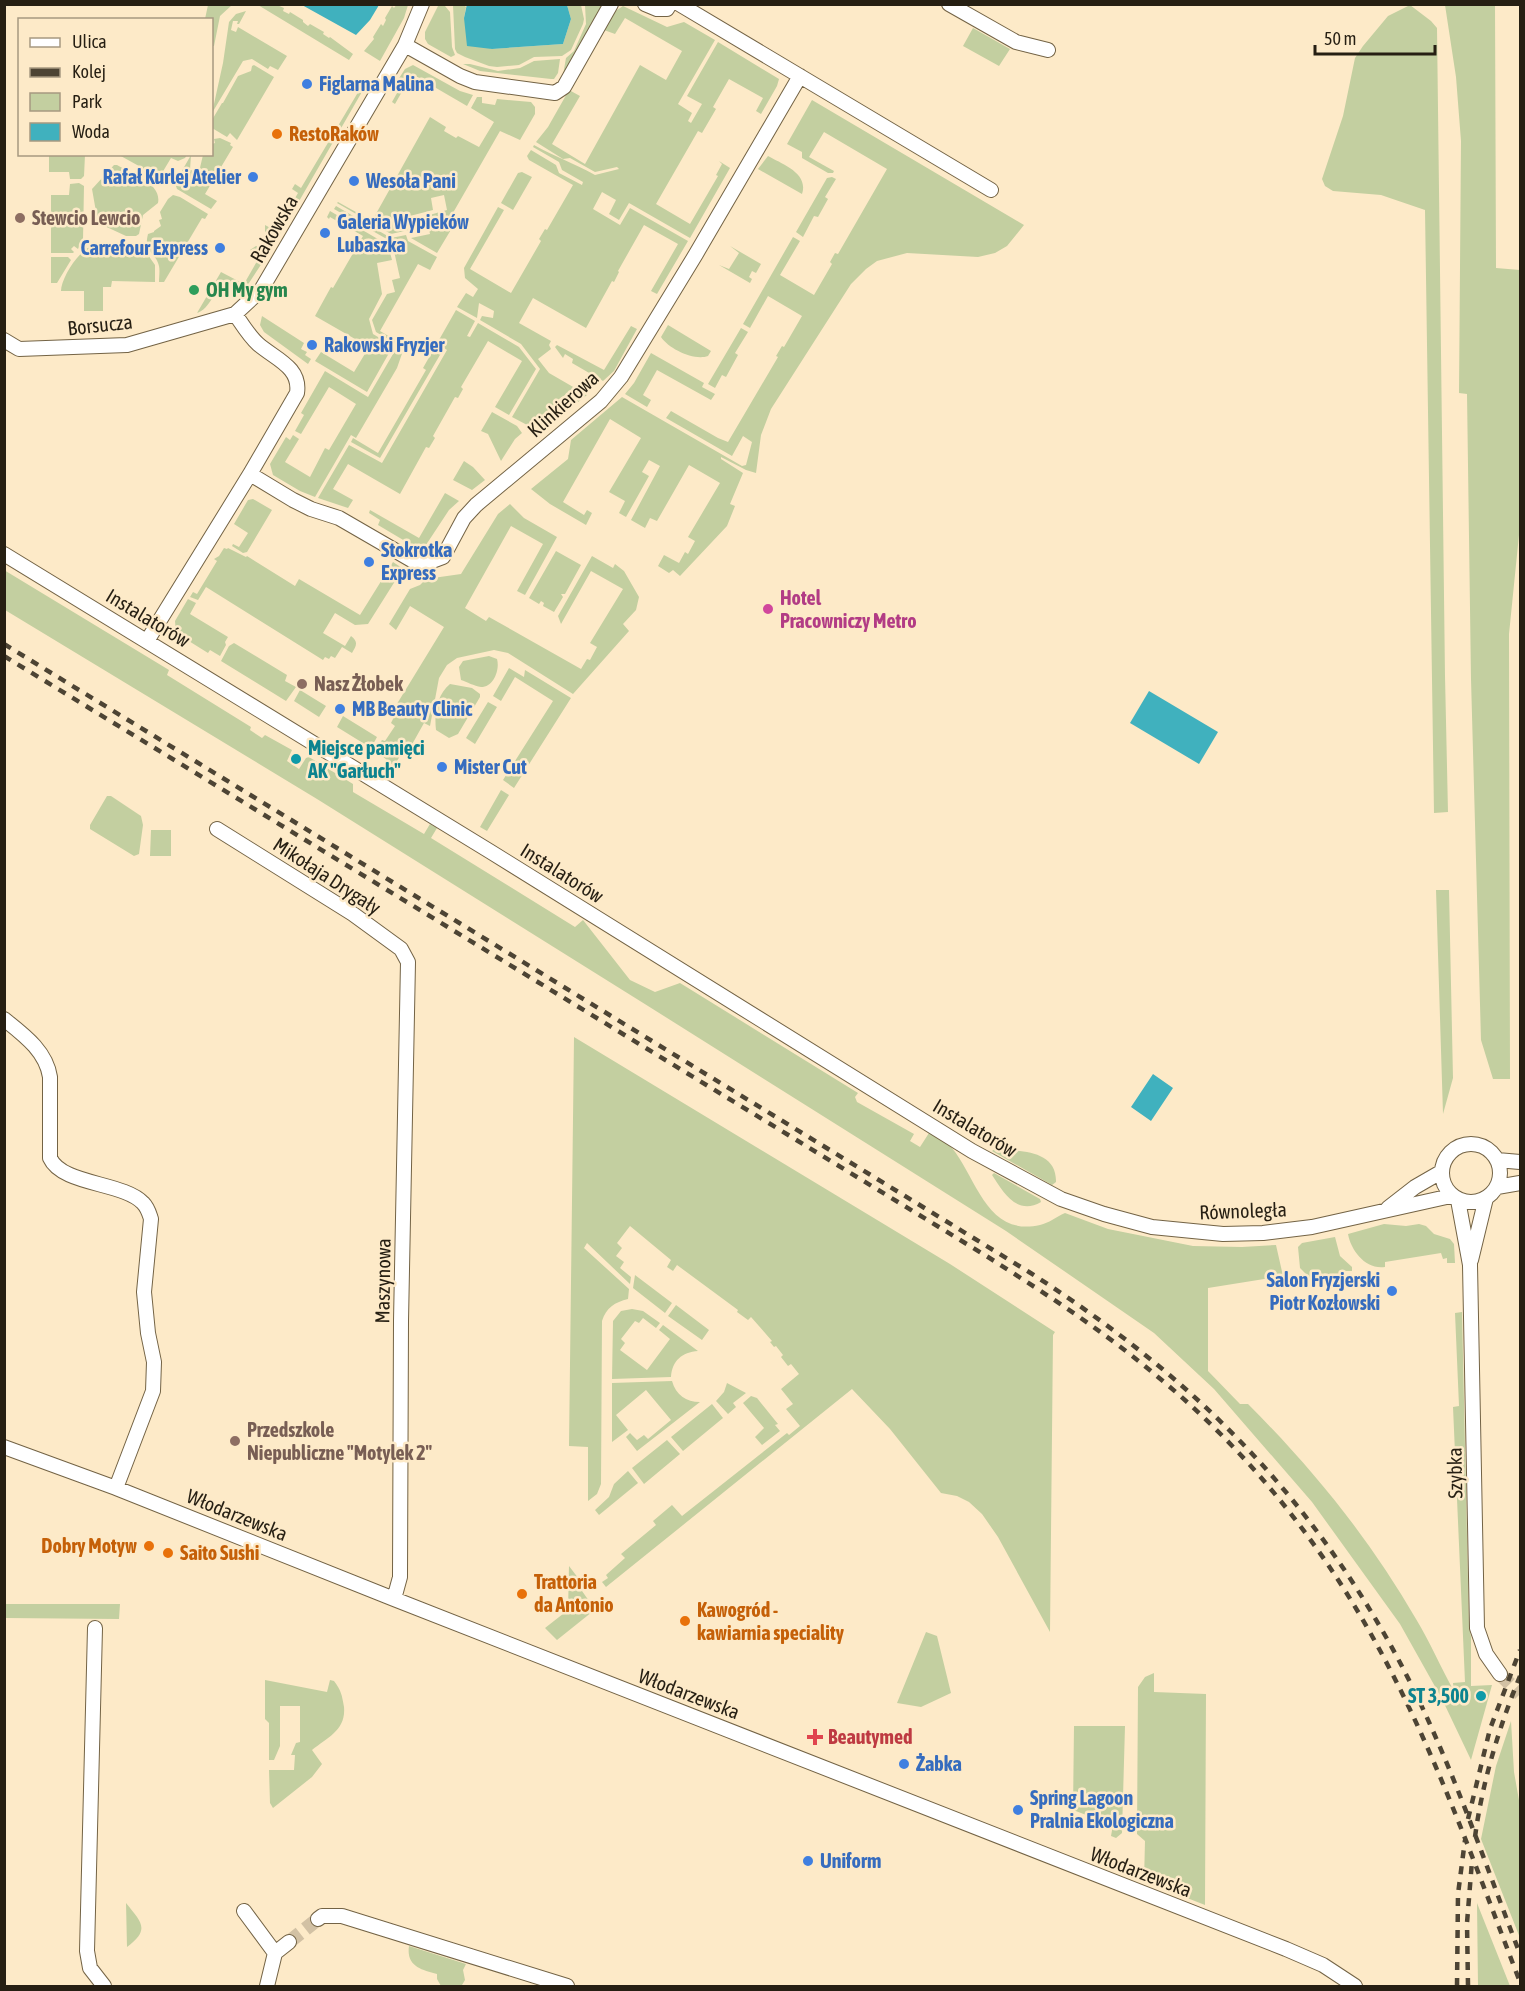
<svg xmlns="http://www.w3.org/2000/svg" width="1525" height="1991" font-family="'Asap Condensed',sans-serif">
<style>
.green{fill:#c3cfa0}
.water{fill:#40b1be}
.lines{fill:none;stroke-linecap:round;stroke-linejoin:round}
.minor-tunnel{stroke:#d2c1a4;stroke-width:14;stroke-dasharray:14 7;stroke-linecap:butt}
.minor-casing{stroke:#736345;stroke-width:16}
.minor{stroke:#fff;stroke-width:14}
.rail{stroke:#4d4434;stroke-width:4.5;stroke-dasharray:8 8;stroke-linecap:butt}
.shop-dot{fill:#3f7fe0;stroke:#fdeac8;stroke-width:2}
.food-dot{fill:#e8710a;stroke:#fdeac8;stroke-width:2}
.education-dot{fill:#8d6e63;stroke:#fdeac8;stroke-width:2}
.leisure-dot{fill:#2e9e5b;stroke:#fdeac8;stroke-width:2}
.hotel-dot{fill:#d1479c;stroke:#fdeac8;stroke-width:2}
.culture-dot{fill:#0f9aa8;stroke:#fdeac8;stroke-width:2}
.health-dot{fill:#e0444e;stroke:#fdeac8;stroke-width:2}
.labels{text-anchor:middle;stroke-width:5;stroke-linejoin:round;paint-order:stroke}
.shop-label{font-size:20px;font-weight:bold;fill:#366cbe;stroke:#fdeac8;text-anchor:start}
.food-label{font-size:20px;font-weight:bold;fill:#c56008;stroke:#fdeac8;text-anchor:start}
.education-label{font-size:20px;font-weight:bold;fill:#785e54;stroke:#fdeac8;text-anchor:start}
.street-label{font-size:20px;fill:#261f13;stroke:#fdeac8}
.leisure-label{font-size:20px;font-weight:bold;fill:#27864d;stroke:#fdeac8;text-anchor:start}
.hotel-label{font-size:20px;font-weight:bold;fill:#b23c85;stroke:#fdeac8;text-anchor:start}
.culture-label{font-size:20px;font-weight:bold;fill:#0d838f;stroke:#fdeac8;text-anchor:start}
.health-label{font-size:20px;font-weight:bold;fill:#be3a42;stroke:#fdeac8;text-anchor:start}
</style>
<rect width="100%" height="100%" fill="#fdeac8"/>
<path class="green" d="M397 4 408 5 404 18 380 61 364 51 374 39 373 37 381 24 383 26 386 20 385 18 392 6 394 8Z
M208 5H232L220 16 214 46H212V20L205 19Z
M258 5H277L284 8 283 11 289 14 290 12 303 20V22L308 26 310 24 324 32 323 34 329 38 330 37 353 54 349 60Z
M453 5H464L466 7 464 18 491 49 563 44 571 19 567 5H581L584 19 583 24 571 50 562 56 534 57 519 65 497 67 489 66 465 57 457 53 455 49Z
M585 5H604L563 75 566 58 574 51 586 24Z
M1410 5 1431 21 1437 28 1445 676 1448 812 1434 813 1425 210 1381 195 1333 191 1325 186 1322 179 1343 116 1355 58 1363 46 1388 16Z
M1445 5H1495L1496 268 1520 270V525L1509 634 1510 1079H1493L1481 1040 1471 679 1467 394 1459 393 1461 141 1456 77Z
M438 6H445L450 12 452 47 455 55 451 57 428 44 425 39V32Z
M623 6 667 27 684 22 715 40 678 104 692 113 688 121 691 123 702 104 687 96 718 42 779 79 777 86 761 114 756 111 763 98 729 79 713 107 716 109 702 133 698 131 656 204 690 224 718 176 716 175 722 164 719 161 730 168 690 238 629 203 619 220 609 214 616 200 602 192 593 209 620 225 630 208 688 241 657 294 651 291 678 244 644 225 618 271 619 272 614 282 612 281 586 328 533 298 519 323 551 341 549 345 551 349 538 359 549 373 587 395 573 406 572 404 575 402 568 393 553 403 559 412 563 409 565 413 556 420 541 417 529 426 512 417 540 369 521 344 480 320 482 316 493 318 494 311 479 303 477 318 457 307 466 293 473 297 478 289 465 278 464 268 498 207 504 210 470 269 511 293 541 241 539 239 545 229 547 230 573 185 529 160 527 156 531 150 556 165 559 173 582 185 583 182 562 170 559 162 533 147 534 145C555 157 574 163 595 175L619 169 617 167 595 172 570 158 563 159 536 142 548 127 569 90 580 96 552 144 585 164 640 65 666 80 682 51 625 18 615 34 604 30 614 12Z
M246 11 239 24H237L238 21H233L231 30 236 32 238 27 287 56 278 70 270 66 268 69 252 59 243 61 212 113 223 63 229 22 236 14Z
M973 28 1010 49 999 66 963 46Z
M560 59 558 73 554 79H551L480 71 463 64H470L498 71 520 68 534 61Z
M254 65 274 77 237 140 230 133 227 137 212 128V120L222 103H223L238 76 251 71 252 66Z
M413 65 460 91 473 95 467 106 412 74 395 104 392 102 401 86 396 83 405 69Z
M352 80 360 83 363 90 279 236H269L265 231V225L276 231 298 193 292 189 295 184 301 188 360 89 350 82Z
M477 97H482V103L495 105 497 99 531 102 535 107V114L520 140 500 131 446 225 452 228 437 253 411 238 430 234 426 216 447 210 444 195 431 198 433 210 406 217 409 230 391 234 337 203 338 202 372 221 430 117 446 127 444 131 456 138 458 136 479 147 494 122 471 108Z
M812 100 1024 225 1007 246 995 253 978 257 907 253 877 261 866 269 851 284 771 409 761 435 756 473 746 470 721 457V459L743 473 730 504 735 506 727 526 680 576 673 570 669 573 658 566 664 555 679 563 685 552 688 554 695 541 688 537 720 483 689 465 657 521 650 518 645 528 631 520 660 466 649 460 642 472 649 476 626 517 619 513 625 501 609 492 641 438 610 419 563 502 584 515 587 510 592 513 586 525 550 504 531 489 568 459 571 440 622 397 742 466 746 465 752 442 743 436 732 456 666 418 671 411 718 438 728 442 778 357 776 356 782 346 784 347 802 316 768 296 750 328 743 324 793 237 800 241 780 275 814 295 832 264 830 262 835 253 838 254 887 169 824 132 809 157 834 171 833 173H828L802 158V152L787 144Z
M220 138 231 143 230 145 233 147 205 194 217 201 211 209 177 189 175 183 191 155 190 170 199 172 203 155 212 154V144L215 143 214 139Z
M49 155H85L84 176 81 179H70L69 172H49Z
M119 155 187 154V155L185 158 178 161 171 158 162 173 168 177 171 173 170 180 166 181Z
M768 156C782 164 809 173 802 194L758 169Z
M114 165H117C131 173 162 183 158 203L143 215 139 234 136 236H126L98 223 92 189Z
M522 172 532 177 513 210 501 203 518 173Z
M832 177 836 179 825 197 828 199 818 217 814 216 803 237 796 232 827 178Z
M70 184 79 183 84 186 83 240 78 249 74 246 71 249 74 252 73 253H51V195H69Z
M173 195 180 197 208 214 205 219 202 218 164 282H159C159 277 160 271 159 266 156 252 143 253 148 234L154 232V231L161 226 159 220 162 219 160 212 168 199Z
M336 206 391 238 406 235 408 241 437 257 430 270 418 264 380 331 397 341 395 343 376 332 372 320 387 294 395 292 392 280 400 278 392 242 334 209Z
M330 211 388 245 392 260 377 263 382 294 369 319 373 334 393 346 367 392 315 361 321 352 354 372 369 347 315 316 331 287 333 288 363 236 330 217 329 219 327 217Z
M92 246 142 248 145 251 140 255 144 258 148 255 155 265V282L112 281 111 287H103V311H84V291H61C61 278 79 250 92 246Z
M256 246 262 248 266 257 247 286C236 287 223 286 215 295 208 303 207 309 197 313L221 272 244 284 260 256 250 250Z
M730 246 761 264 756 273 752 271 749 277 752 279 750 283 719 265 729 269 739 253Z
M51 257H68L71 260 57 283H51Z
M456 310 475 321 467 336 470 337 478 323 519 347 536 369 509 415 495 407 522 361 488 341 461 387 463 389 458 398 455 397 433 436 435 438 429 448 426 447 400 494 348 464 333 489 353 500 348 508 318 498 349 445 382 463 447 350 444 348 380 458 351 442 353 438 378 453 426 370 423 368Z
M262 316 304 343 301 349 307 352 305 355 311 359 308 364 264 332 260 325Z
M668 325 711 351 708 356C694 361 669 349 661 337Z
M631 326 637 329 614 371 603 381 572 363 573 359 565 354 563 358 555 347 557 345 604 370Z
M741 328 748 332 735 353 738 355 726 377 722 375 715 388 708 384Z
M400 342 405 345 397 368 356 438 351 435 315 497 300 491 273 475 270 464 286 437 290 440 293 435 299 439 285 462 310 477 325 448 329 450 356 404 329 387 301 434 295 431 304 415 301 413 325 371 368 397Z
M651 353 704 383 702 387 715 394 711 400 657 370 643 395 651 400 647 407 625 394 634 383Z
M492 412 517 426 522 433 515 439 501 461 488 434 481 431Z
M464 461 473 467 485 480 472 490 453 480Z
M445 493 459 501 449 510 424 548 415 547 378 525 380 520 369 513 370 510 419 538Z
M253 499 272 510 247 552 243 553 232 546 233 544 239 547 248 533 234 524 248 500Z
M510 504 524 518 557 537 525 595 517 591 543 544 511 526 465 608 486 621 489 617 581 669 587 659 590 660 597 647 590 643 623 589 591 571 561 624 558 616 592 556 613 568 615 564 624 571 639 597 636 610 623 624 629 631 573 694 508 653 494 650 457 658 447 665 439 678 430 726 424 723 410 748 406 746 394 766 375 750 382 740 385 741 395 726 391 723 395 715 392 712 444 627 410 606 396 630 389 624 410 589 420 585 426 579 461 574 498 514Z
M224 548 227 549 228 548 246 557 247 556 295 586 299 579 360 615 393 562 402 568 397 578 368 624 355 625 335 613 323 633 345 646 351 636C359 642 356 646 352 653L342 647 335 658 331 656 329 659 325 657 323 660 206 587 198 600 190 597 193 592 197 594 217 561 214 559 219 556Z
M556 551 581 565 565 594H561L563 597 554 612 543 606 544 603 541 601 539 604 529 598Z
M4 570 169 670 167 675 251 727 250 730 262 738 265 735 292 750 287 761 299 769 306 758 309 757 353 784V792L424 834 430 824 437 828 431 838 575 927 583 920 630 980 655 992 680 983 858 1093 855 1097 857 1102 914 1134 910 1141 920 1147 929 1133C936 1138 947 1142 952 1148 977 1179 987 1237 1040 1225 1049 1223 1056 1217 1065 1213L1108 1229 1193 1246 1242 1247 1276 1245 1283 1276 1208 1288V1371L1240 1404H1248C1312 1468 1370 1539 1416 1619 1430 1642 1441 1668 1454 1691L1453 1683 1465 1682 1453 1407 1459 1406 1455 1313 1462 1312 1469 1625 1471 1637V1686L1492 1685 1471 1760 1442 1699 1400 1624 1312 1502 1214 1389 1154 1333 1006 1231 648 1006 317 799 5 610Z
M188 599 196 603 190 614 228 637 225 642 226 645 220 656 210 650 208 653 176 633 175 621Z
M234 643 287 675 285 681 296 687 286 701 221 661 229 646Z
M489 656 497 659C500 669 494 687 481 687 474 686 467 682 461 680L459 667 463 661Z
M509 668 524 677 525 670 571 698 514 788 503 780 553 701 515 677 501 701 493 696Z
M450 684 472 688 480 694V697L458 734 449 738 436 730C434 713 437 695 450 684Z
M300 690 326 706 319 717 294 701Z
M488 702 497 707 475 744 466 738Z
M343 716 377 737 371 748 337 727Z
M501 790 509 795 487 831 480 827Z
M107 796H111L141 816 143 825 139 854 134 856 90 829V825Z
M151 830H171V856H150Z
M1436 890H1449L1453 1078 1443 1114Z
M574 1037 950 1264 1055 1332 1053 1335 1050 1632 998 1537 982 1514 969 1502 957 1496 941 1493 890 1429 852 1389 606 1587 602 1582 608 1578 606 1575 625 1558 621 1554 656 1525 653 1521 672 1505 682 1516 787 1433 789 1435 800 1426 786 1409 793 1404 781 1389 799 1374 791 1364 788 1366 781 1357 783 1355 776 1346 774 1347 770 1342 772 1341 751 1317 748 1320 737 1312 738 1310 677 1265 673 1271 667 1267 671 1260 630 1226 617 1243 622 1248 616 1256 624 1262 620 1268 631 1277 630 1284 587 1243 584 1248 629 1289 628 1299C615 1302 606 1308 602 1321L601 1484 597 1494 588 1501V1447L569 1446Z
M995 1149C1018 1151 1057 1149 1056 1182L1052 1185 992 1151Z
M994 1173 1040 1199 1041 1202C1017 1216 1003 1192 992 1175Z
M1419 1224 1426 1226 1434 1234 1450 1239 1454 1244 1455 1263H1447V1258L1443 1259 1441 1253 1385 1262V1267C1366 1270 1351 1251 1348 1234L1384 1224 1406 1226Z
M1335 1237 1340 1256 1352 1267V1271H1341V1278L1311 1279 1300 1268 1298 1247 1302 1243Z
M635 1275 672 1303 665 1313 633 1288Z
M676 1305 709 1330 702 1340 668 1316Z
M632 1309 643 1311 660 1323 656 1328 643 1318 639 1323 635 1321 621 1339 625 1343 620 1350 647 1370 670 1339 659 1330 663 1325 698 1351C682 1352 672 1361 671 1377L612 1379 613 1321 621 1311Z
M672 1381C676 1395 686 1402 700 1402L637 1451 626 1437 630 1433 637 1440 644 1435 648 1439 671 1420 646 1390 616 1415 628 1430 612 1442V1383Z
M727 1383 746 1393 733 1403 736 1407 728 1414 716 1401 724 1392Z
M751 1396 757 1398 778 1424 775 1425 780 1431 762 1445 755 1437 764 1428 743 1403Z
M712 1404 723 1418 683 1451 671 1437Z
M667 1440 680 1454 644 1484 632 1468Z
M628 1471 638 1483 599 1515 595 1510 609 1497 614 1484Z
M569 1566 585 1587 582 1591 594 1608 592 1612 557 1640 545 1628 568 1610Z
M5 1604H120L119 1619 5 1618Z
M926 1632 937 1636 951 1693 921 1707 897 1703Z
M1154 1673V1692L1206 1694 1205 1905 1144 1881 1145 1841 1137 1834 1138 1687 1145 1677Z
M265 1680 327 1692 330 1680 334 1681C341 1690 342 1695 344 1707 346 1730 328 1737 312 1750L322 1764 312 1777 273 1808 270 1803 269 1770H294L295 1755H291L296 1743 300 1742V1706H280V1746L274 1760H269V1723L265 1719Z
M1511 1721 1514 1772 1520 1806V1938L1481 1839 1496 1766Z
M1074 1726H1125L1122 1833 1116 1838 1111 1836 1113 1825 1073 1810Z
M126 1903C141 1922 151 1929 127 1947Z
M1477 1903 1510 1986H1478Z
M409 1946 466 1964 463 1970 465 1980 462 1985 441 1986 437 1979V1974C421 1970 406 1966 409 1946Z"/>
<path class="water" d="M467 4 567 5 571 19 563 44 492 49 467 46 464 18Z
M302 5H379L370 20 356 35Z
M1149 691 1218 732 1199 764 1130 723Z
M1153 1074 1173 1088 1151 1121 1131 1107Z"/>
<g class="lines">
<path class="minor-tunnel" d="M1500 1674 1520 1694
M289 1942 318 1919"/>
<g class="minor-casing">
<path id="minor" d="M645 4 657 9H667L670 4
M679 4 991 190
M949 4 1016 42 1048 50
M405 45 460 76 475 82 555 93 564 87 611 4
M4 340 19 349 127 345 235 314 261 290 405 45 422 4
M250 474 293 500 311 509 339 518 415 562 427 563 443 557 464 518 476 505 601 401 621 377 696 254 800 76
M4 554 491 852 972 1151 1061 1199 1104 1214 1152 1227 1223 1234 1263 1233 1312 1227 1451 1196
M147 641 250 474 297 393C301 367 275 359 258 344 249 336 242 324 235 314
M217 829 353 914 401 949 408 962 401 1321 400 1577 394 1599
M4 1019C24 1035 46 1051 50 1077V1158C62 1185 123 1182 143 1203 148 1208 149 1213 151 1219L144 1292 148 1333 154 1362 153 1391 116 1488
M1442 1173a29 29 0 1 1 58 0a29 29 0 1 1-58 0Z
M1497 1160 1520 1162
M1497 1187 1520 1183
M1458 1200 1470 1265 1477 1628 1486 1654 1500 1674
M1388 1208 1415 1187 1441 1172
M1471 1260 1486 1198
M4 1447 116 1488 394 1599 1286 1949 1323 1965 1355 1986
M95 1628 87 1951 90 1968 104 1986
M244 1911 275 1953
M318 1919 322 1916H342L567 1986
M267 1986 275 1953 289 1942"/>
</g>
<use href="#minor" class="minor"/>
<path class="rail" d="M4 644 1029 1272C1182 1370 1296 1479 1386 1637 1443 1737 1479 1848 1520 1954
M4 656 988 1257C1046 1294 1105 1332 1158 1377 1247 1450 1322 1544 1377 1645 1436 1752 1476 1868 1520 1982
M1468 1819 1490 1729 1520 1650
M1475 1837C1482 1783 1499 1727 1520 1676
M1457 1986 1458 1894 1465 1840
M1468 1986 1467 1923 1472 1861"/>
</g>
<g class="shop-dot">
<circle cx="307" cy="84" r="6"/>
<circle cx="253" cy="177" r="6"/>
<circle cx="354" cy="181" r="6"/>
<circle cx="325" cy="233" r="6"/>
<circle cx="220" cy="248" r="6"/>
<circle cx="312" cy="345" r="6"/>
<circle cx="369" cy="562" r="6"/>
<circle cx="340" cy="709" r="6"/>
<circle cx="442" cy="767" r="6"/>
<circle cx="1392" cy="1291" r="6"/>
<circle cx="904" cy="1764" r="6"/>
<circle cx="1018" cy="1810" r="6"/>
<circle cx="808" cy="1861" r="6"/>
</g>
<g class="food-dot">
<circle cx="277" cy="134" r="6"/>
<circle cx="149" cy="1546" r="6"/>
<circle cx="168" cy="1553" r="6"/>
<circle cx="522" cy="1594" r="6"/>
<circle cx="685" cy="1621" r="6"/>
</g>
<g class="education-dot">
<circle cx="20" cy="218" r="6"/>
<circle cx="302" cy="684" r="6"/>
<circle cx="235" cy="1441" r="6"/>
</g>
<circle class="leisure-dot" cx="194" cy="290" r="6"/>
<circle class="hotel-dot" cx="768" cy="609" r="6"/>
<g class="culture-dot">
<circle cx="296" cy="759" r="6"/>
<circle cx="1481" cy="1696" r="6"/>
</g>
<path class="health-dot" d="M812 1728h6v6h6v6h-6v6h-6v-6h-6v-6h6z"/>
<g class="labels">
<g class="shop-label">
<text x="319" y="91">Figlarna Malina</text>
<text x="241" y="184" text-anchor="end">Rafał Kurlej Atelier</text>
<text x="366" y="188">Wesoła Pani</text>
<text x="337" y="229">Galeria Wypieków<tspan x="337" dy="23">Lubaszka</tspan></text>
<text x="208" y="255" text-anchor="end">Carrefour Express</text>
<text x="324" y="352">Rakowski Fryzjer</text>
<text x="381" y="557">Stokrotka<tspan x="381" dy="23">Express</tspan></text>
<text x="352" y="716">MB Beauty Clinic</text>
<text x="454" y="774">Mister Cut</text>
<text x="1380" y="1287" text-anchor="end">Salon Fryzjerski<tspan x="1380" dy="23">Piotr Kozłowski</tspan></text>
<text x="916" y="1771">Żabka</text>
<text x="1030" y="1805">Spring Lagoon<tspan x="1030" dy="23">Pralnia Ekologiczna</tspan></text>
<text x="820" y="1868">Uniform</text>
</g>
<g class="food-label">
<text x="289" y="141">RestoRaków</text>
<text x="137" y="1553" text-anchor="end">Dobry Motyw</text>
<text x="180" y="1560">Saito Sushi</text>
<text x="534" y="1589">Trattoria<tspan x="534" dy="23">da Antonio</tspan></text>
<text x="697" y="1617">Kawogród -<tspan x="697" dy="23">kawiarnia speciality</tspan></text>
</g>
<g class="education-label">
<text x="32" y="225">Stewcio Lewcio</text>
<text x="314" y="691">Nasz Żłobek</text>
<text x="247" y="1437">Przedszkole<tspan x="247" dy="23">Niepubliczne "Motylek 2"</tspan></text>
</g>
<g class="street-label">
<text transform="translate(274 229) rotate(-60)" y="7">Rakowska</text>
<text transform="translate(100 325) rotate(-6)" y="7">Borsucza</text>
<text transform="translate(563 404) rotate(-42)" y="7">Klinkierowa</text>
<text transform="translate(148 618) rotate(31)" y="7">Instalatorów</text>
<text transform="translate(562 873) rotate(32)" y="7">Instalatorów</text>
<text transform="translate(327 876) rotate(33)" y="7">Mikołaja Drygały</text>
<text transform="translate(975 1128) rotate(31)" y="7">Instalatorów</text>
<text transform="translate(1243 1211) rotate(-2)" y="7">Równoległa</text>
<text transform="translate(383 1281) rotate(-89)" y="7">Maszynowa</text>
<text transform="translate(1455 1473) rotate(-91)" y="7">Szybka</text>
<text transform="translate(237 1515) rotate(22)" y="7">Włodarzewska</text>
<text transform="translate(689 1694) rotate(21)" y="7">Włodarzewska</text>
<text transform="translate(1141 1872) rotate(21)" y="7">Włodarzewska</text>
</g>
<g class="leisure-label">
<text x="206" y="297">OH My gym</text>
</g>
<g class="hotel-label">
<text x="780" y="605">Hotel<tspan x="780" dy="23">Pracowniczy Metro</tspan></text>
</g>
<g class="culture-label">
<text x="308" y="755">Miejsce pamięci<tspan x="308" dy="23">AK "Garłuch"</tspan></text>
<text x="1469" y="1703" text-anchor="end">ST 3,500</text>
</g>
<g class="health-label">
<text x="828" y="1744">Beautymed</text>
</g>
</g>
<rect width="1525" height="1991" fill="none" stroke="#261f13" stroke-width="12"/>
<rect x="18" y="18" width="195" height="138" fill="#fdeac8" stroke="#a79980" stroke-width="1.5"/>
<rect x="30" y="38" width="30" height="9" fill="#ffffff" stroke="#a79980" stroke-width="1.5"/>
<text x="72" y="48" font-size="18" fill="#261f13">Ulica</text>
<rect x="30" y="68" width="30" height="9" fill="#4d4434" stroke="#a79980" stroke-width="1.5"/>
<text x="72" y="78" font-size="18" fill="#261f13">Kolej</text>
<rect x="30" y="93" width="30" height="18" fill="#c3cfa0" stroke="#a79980" stroke-width="1.5"/>
<text x="72" y="108" font-size="18" fill="#261f13">Park</text>
<rect x="30" y="123" width="30" height="18" fill="#40b1be" stroke="#a79980" stroke-width="1.5"/>
<text x="72" y="138" font-size="18" fill="#261f13">Woda</text>
<path d="M1315 45v9h120v-9" fill="none" stroke="#261f13" stroke-width="3"/>
<text x="1324" y="45" font-size="18" fill="#261f13" stroke="#fdeac8" stroke-width="4.5" paint-order="stroke">50 m</text>
</svg>
